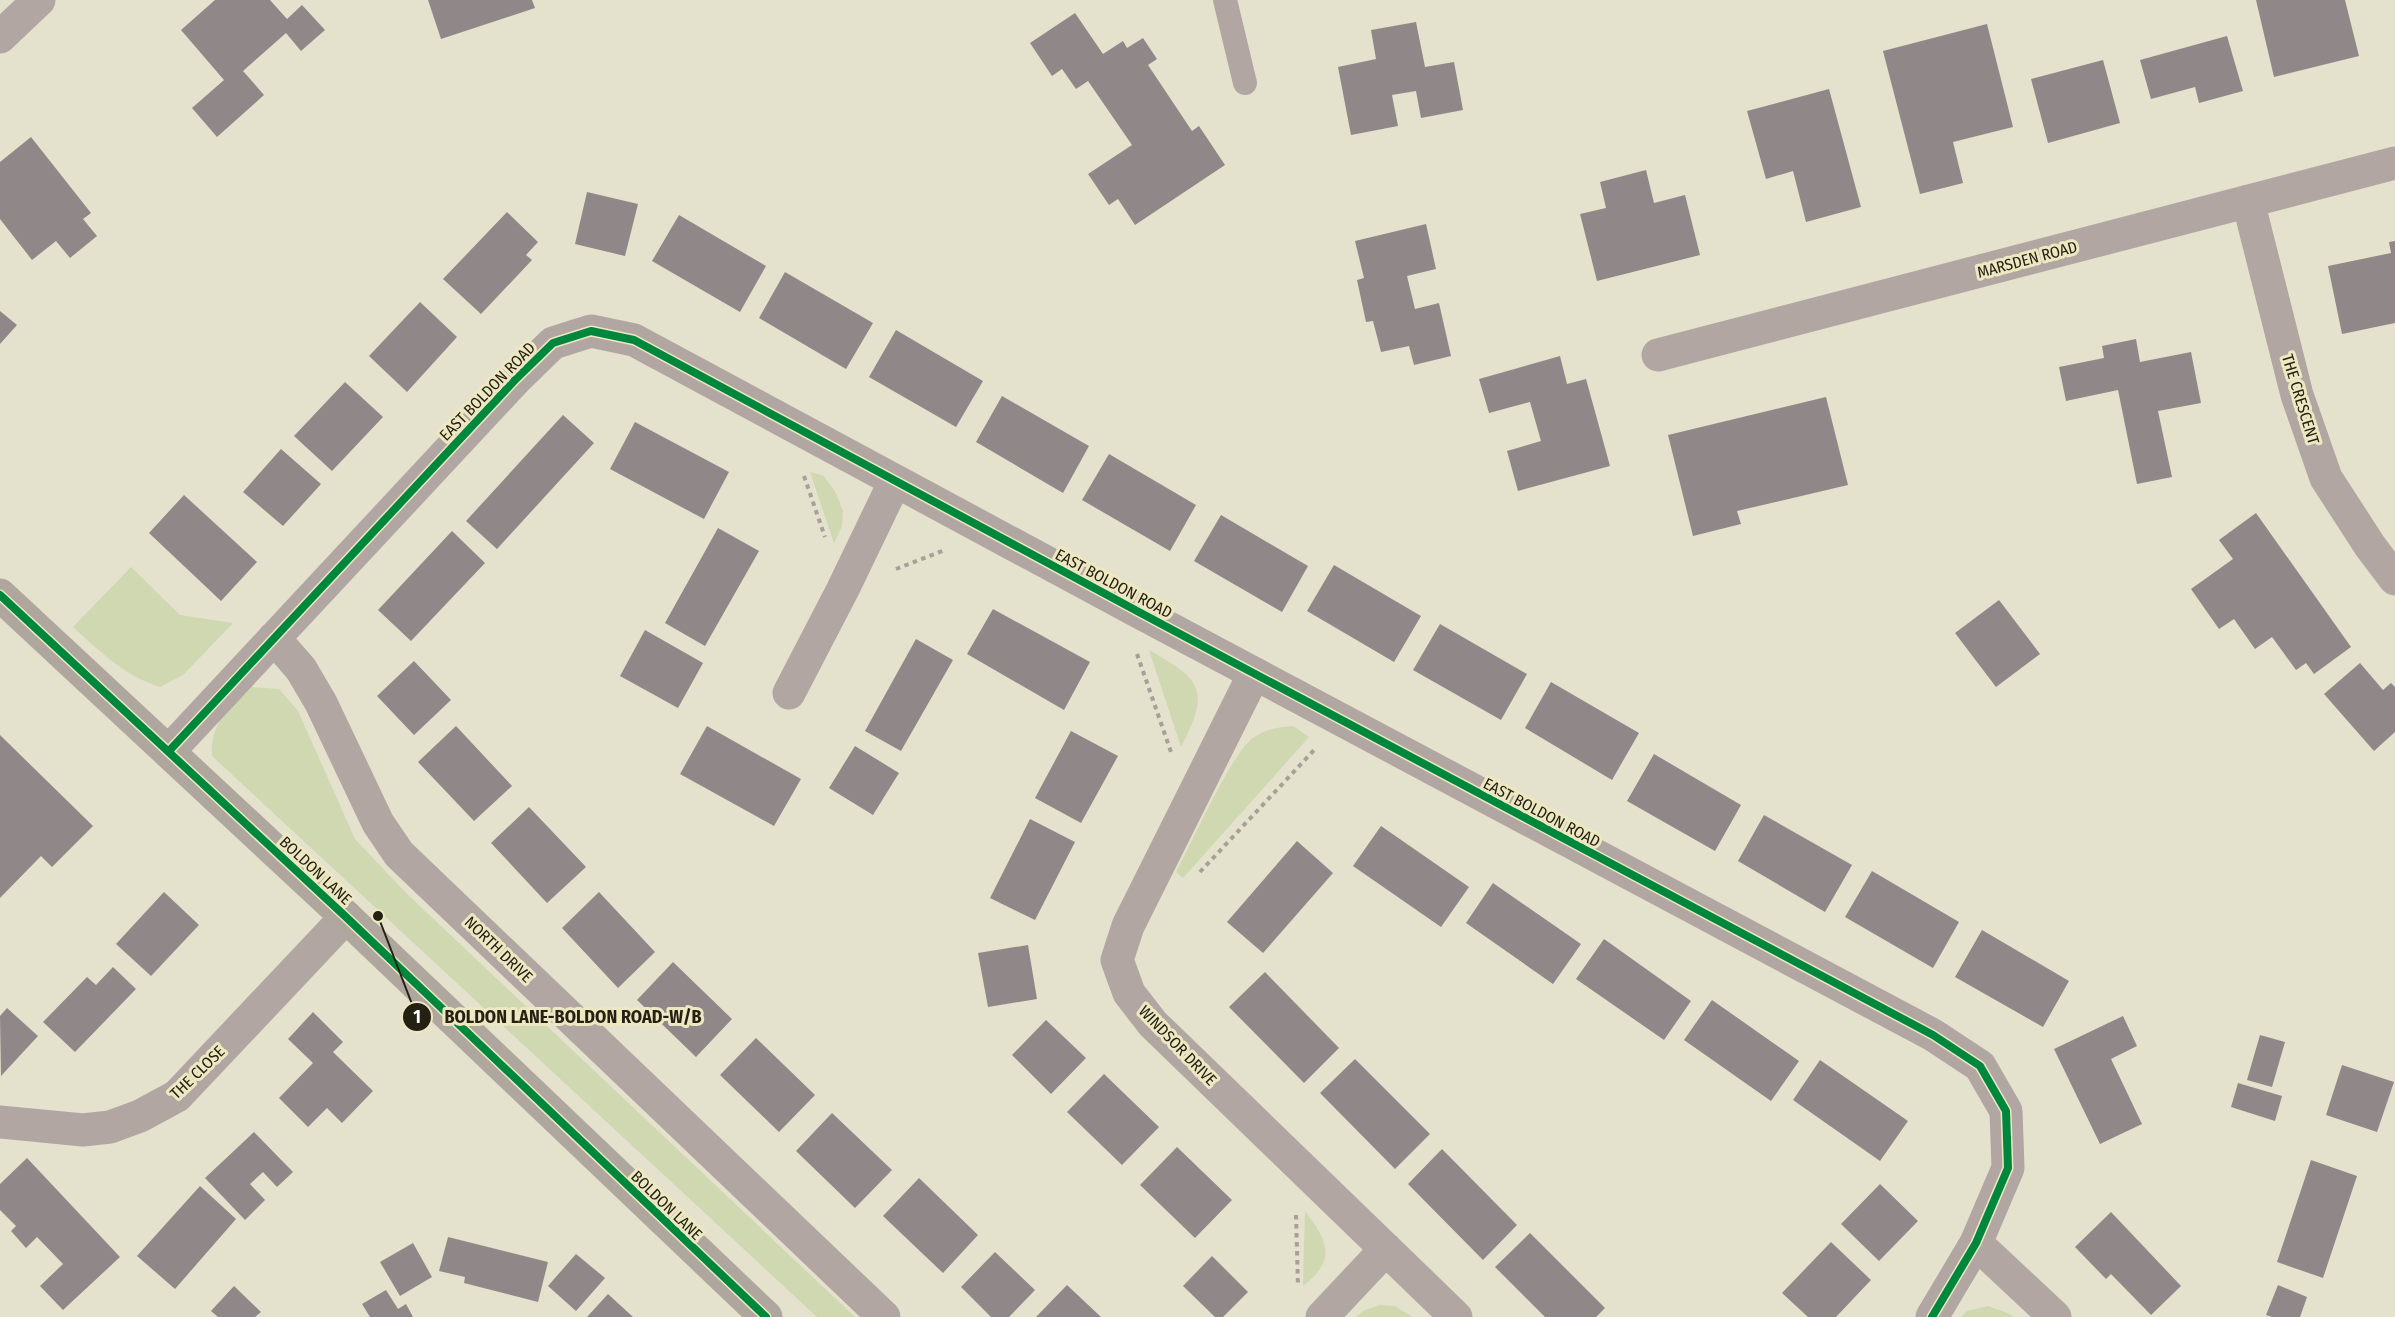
<svg xmlns="http://www.w3.org/2000/svg" width="2395" height="1317" font-family="'Fira Sans Condensed',sans-serif">
<style>
.green{fill:#cfd8b0}
.building{fill:#908888}
.lines{fill:none;stroke-linecap:round;stroke-linejoin:round}
.path{stroke:#a7a099;stroke-width:4;stroke-dasharray:4.5 4.5;stroke-linecap:butt}
.lane{stroke:#b1a6a2;stroke-width:24}
.street{stroke:#b1a6a2;stroke-width:33}
.secondary{stroke:#afa69e;stroke-width:33}
.cycleway-casing{stroke:#eee8c2;stroke-width:11}
.cycleway{stroke:#00873e;stroke-width:8}
.labels{text-anchor:middle;stroke-width:6;stroke-linejoin:round;paint-order:stroke}
.street-label{font-size:16px;fill:#242113;stroke:#eee8c2}
.leader{fill:none;stroke:#242113;stroke-width:2}
.callout-dot{fill:#242113;stroke:#eee8c2;stroke-width:2}
.mark-label{font-size:18px;text-anchor:middle;font-weight:bold;fill:#fff}
.callout-label{font-size:18px;text-anchor:middle;font-weight:bold;fill:#242113;stroke:#eee8c2;stroke-width:6;stroke-linejoin:round;paint-order:stroke}
</style>
<rect width="100%" height="100%" fill="#e4e1cc"/>
<path class="green" d="M810 472 824 476 836 493 843 511 842 526 834 543Z
M131 567 180 615 233 623 183 675 160 687C123 675 101 652 73 627Z
M1149 650C1203 680 1210 691 1181 747Z
M251 687 279 689 298 711 355 839 406 893 855 1317H817L212 756C210 725 228 706 251 687Z
M1293 726 1309 737 1183 878 1176 872C1191 845 1232 752 1253 738 1265 729 1278 727 1293 726Z
M1305 1211C1328 1242 1337 1260 1303 1286Z
M1380 1305 1395 1306 1413 1317H1356L1365 1310Z
M1988 1306 2010 1314 2013 1317H1961L1967 1311Z"/>
<path class="building" d="M215 0H270L287 19 302 5 325 30 301 51 286 33 243 71 264 95 217 137 192 108 224 80 181 30Z
M428 0H532L535 8 441 39Z
M2256 0H2345L2359 56 2274 77Z
M1075 13 1103 54 1123 41 1127 48 1143 38 1157 59 1148 65 1192 131 1199 126 1225 165 1135 225 1118 199 1109 205 1088 174 1132 145 1088 81 1076 89 1062 69 1052 76 1030 43Z
M1416 22 1425 67 1454 62 1463 110 1421 118 1416 91 1392 95 1398 126 1351 135 1338 67 1376 59 1371 30Z
M1987 24 2013 127 1953 142 1963 183 1920 194 1883 51Z
M2227 36 2243 91 2199 103 2195 87 2151 99 2140 60Z
M2103 60 2120 123 2048 143 2031 79Z
M1829 89 1861 207 1806 222 1793 171 1766 179 1747 111Z
M31 137 91 213 83 219 97 236 70 258 56 241 32 260 0 219V162Z
M1646 170 1654 203 1685 195 1700 255 1597 281 1580 214 1606 208 1600 182Z
M587 192 638 204 625 256 575 244Z
M507 212 538 242 526 255 532 260 481 314 443 279Z
M679 215 766 266 740 312 652 261Z
M1426 224 1436 269 1407 276 1415 309 1439 303 1451 356 1414 365 1409 346 1381 352 1373 321 1366 322 1357 280 1364 278 1355 241Z
M2395 241V323L2342 334 2328 266 2391 253 2389 242Z
M785 272 873 323 846 369 759 318Z
M420 302 457 337 407 392 369 356Z
M0 311 17 325 0 344Z
M896 330 983 381 956 427 869 377Z
M2136 339 2140 362 2191 352 2201 403 2158 411 2172 477 2137 484 2118 390 2066 401 2059 367 2104 358 2102 346Z
M1560 356 1567 384 1586 379 1610 466 1518 491 1507 451 1541 441 1530 402 1489 413 1479 379Z
M345 382 383 417 332 471 294 436Z
M1002 396 1089 446 1063 493 976 442Z
M1826 397 1848 485 1737 511 1741 524 1693 536 1668 435Z
M563 415 594 443 497 549 466 521Z
M635 422 729 472 704 519 610 469Z
M281 449 321 484 283 526 243 492Z
M1109 454 1196 505 1170 551 1082 500Z
M184 495 257 562 221 601 149 533Z
M2256 513 2351 647 2314 674 2306 663 2296 670 2272 637 2255 649 2234 619 2219 629 2191 589 2233 559 2219 540Z
M1221 515 1308 566 1282 612 1194 561Z
M718 528 759 551 705 646 665 623Z
M452 531 485 563 411 641 378 610Z
M1334 565 1421 616 1394 662 1307 611Z
M1999 600 2040 654 1996 687 1955 633Z
M993 609 1090 662 1064 710 967 654Z
M1440 624 1527 674 1501 720 1413 670Z
M645 630 703 663 678 708 620 676Z
M916 639 953 660 901 751 865 731Z
M414 661 451 700 414 735 377 696Z
M2360 663 2383 690 2391 683 2395 687V732L2374 751 2324 694Z
M1551 682 1639 733 1612 780 1525 728Z
M456 726 512 786 474 821 418 762Z
M707 726 801 779 774 826 680 774Z
M1071 731 1118 756 1081 823 1035 798Z
M0 735 93 826 52 867 41 856 0 898Z
M855 746 899 773 873 815 829 788Z
M1654 754 1741 805 1715 851 1627 801Z
M529 807 586 867 547 903 491 843Z
M1764 815 1852 865 1825 912 1738 861Z
M1030 819 1075 842 1035 920 990 898Z
M1381 826 1469 887 1441 927 1353 866Z
M1297 841 1333 873 1263 953 1227 922Z
M1872 871 1959 922 1933 968 1845 917Z
M1493 883 1581 944 1553 984 1466 923Z
M164 892 199 925 151 976 116 944Z
M599 892 655 952 618 988 562 928Z
M1982 930 2069 981 2043 1027 1955 977Z
M1604 939 1691 1001 1664 1040 1576 979Z
M1028 945 1037 999 988 1007 978 953Z
M673 962 732 1019 696 1057 637 1000Z
M113 967 136 989 75 1052 43 1022 87 977 96 985Z
M1265 972 1339 1048 1304 1083 1229 1007Z
M1712 1000 1799 1061 1771 1101 1684 1040Z
M7 1008 38 1036 1 1076 0 1016Z
M313 1012 343 1042 333 1052 373 1091 342 1123 327 1108 308 1127 279 1098 313 1063 288 1039Z
M2123 1016 2137 1046 2111 1059 2142 1124 2100 1144 2054 1049Z
M1046 1020 1086 1058 1051 1094 1012 1055Z
M2260 1035 2285 1042 2272 1087 2247 1080Z
M756 1038 815 1095 779 1132 720 1075Z
M1355 1059 1430 1134 1395 1169 1320 1093Z
M1820 1060 1908 1121 1880 1161 1793 1100Z
M2342 1065 2394 1082 2377 1132 2326 1115Z
M1104 1074 1159 1127 1122 1165 1067 1112Z
M2238 1083 2282 1096 2275 1121 2231 1107Z
M832 1113 892 1170 855 1208 796 1151Z
M254 1132 293 1172 277 1187 263 1172 250 1184 265 1200 245 1220 205 1178Z
M1177 1147 1232 1200 1195 1238 1140 1185Z
M1442 1149 1517 1225 1483 1260 1408 1184Z
M27 1158 120 1257 63 1310 40 1286 63 1264 37 1237 26 1248 11 1231 16 1226 0 1210V1184Z
M2311 1160 2357 1176 2323 1278 2277 1262Z
M919 1178 978 1235 943 1273 883 1216Z
M1880 1184 1918 1221 1879 1261 1841 1224Z
M200 1186 236 1219 175 1289 137 1256Z
M2111 1212 2181 1286 2151 1315 2111 1274 2106 1279 2075 1247Z
M1530 1233 1605 1308 1596 1317H1545L1495 1267Z
M448 1237 548 1262 538 1302 464 1283 465 1277 439 1271Z
M1831 1242 1871 1280 1836 1317H1808L1782 1293Z
M413 1243 432 1277 400 1296 380 1262Z
M995 1252 1035 1290 1009 1317H991L961 1287Z
M576 1254 605 1278 576 1311 548 1286Z
M1212 1256 1248 1292 1223 1317H1215L1183 1286Z
M1067 1285 1101 1317H1036Z
M2278 1285 2307 1297 2300 1317H2272L2266 1315Z
M234 1286 261 1312 255 1317H218L211 1311Z
M386 1290 398 1309 406 1304 413 1317H370L362 1304Z
M608 1294 633 1317H587Z"/>
<g class="lines">
<path class="path" d="M804 476 825 537
M896 569 945 550
M1137 654 1171 752
M1200 872 1316 748
M1296 1215 1298 1286"/>
<path class="lane" d="M1225 0 1245 83"/>
<path class="street" d="M0 37 39 0
M2248 201 2297 395 2326 478 2370 546 2395 579
M1658 355 2395 163
M274 638 301 669 321 703 378 823 399 854 884 1317
M1254 674 1128 926 1117 960 1129 993 1153 1024 1456 1317
M789 693 843 589 895 481
M169 751 515 380 553 343 591 331 634 340 1137 611 1933 1035 1980 1066 2006 1111 2008 1168 1976 1243 1932 1317
M0 1122 83 1130 110 1127 140 1116 177 1096 346 917
M1976 1243 2055 1317
M1322 1317 1386 1249"/>
<path class="secondary" d="M0 595 346 917 766 1317"/>
<g class="cycleway-casing">
<path id="cycleway" d="M0 595 346 917 766 1317
M169 751 515 380 553 343 591 331 634 340 1137 611 1933 1035 1980 1066 2006 1111 2008 1168 1976 1243 1932 1317"/>
</g>
<use href="#cycleway" class="cycleway"/>
</g>
<g class="labels">
<g class="street-label">
<text transform="translate(2027 259) rotate(-15)" y="6">MARSDEN ROAD</text>
<text transform="translate(487 391) rotate(-46)" y="6">EAST BOLDON ROAD</text>
<text transform="translate(2301 399) rotate(73)" y="6">THE CRESCENT</text>
<text transform="translate(1114 583) rotate(28)" y="6">EAST BOLDON ROAD</text>
<text transform="translate(1542 812) rotate(28)" y="6">EAST BOLDON ROAD</text>
<text transform="translate(316 870) rotate(43)" y="6">BOLDON LANE</text>
<text transform="translate(499 949) rotate(44)" y="6">NORTH DRIVE</text>
<text transform="translate(1178 1045) rotate(46)" y="6">WINDSOR DRIVE</text>
<text transform="translate(197 1072) rotate(-44)" y="6">THE CLOSE</text>
<text transform="translate(667 1205) rotate(44)" y="6">BOLDON LANE</text>
</g>
</g>
<path class="leader" d="M378 916L417 1017"/>
<g class="callout-dot">
<circle cx="378" cy="916" r="6"/>
<circle cx="417" cy="1017" r="15"/>
</g>
<g class="mark-label">
<text x="417" y="1023">1</text>
</g>
<g class="callout-label">
<text x="573" y="1023">BOLDON LANE-BOLDON ROAD-W/B</text>
</g>
</svg>
